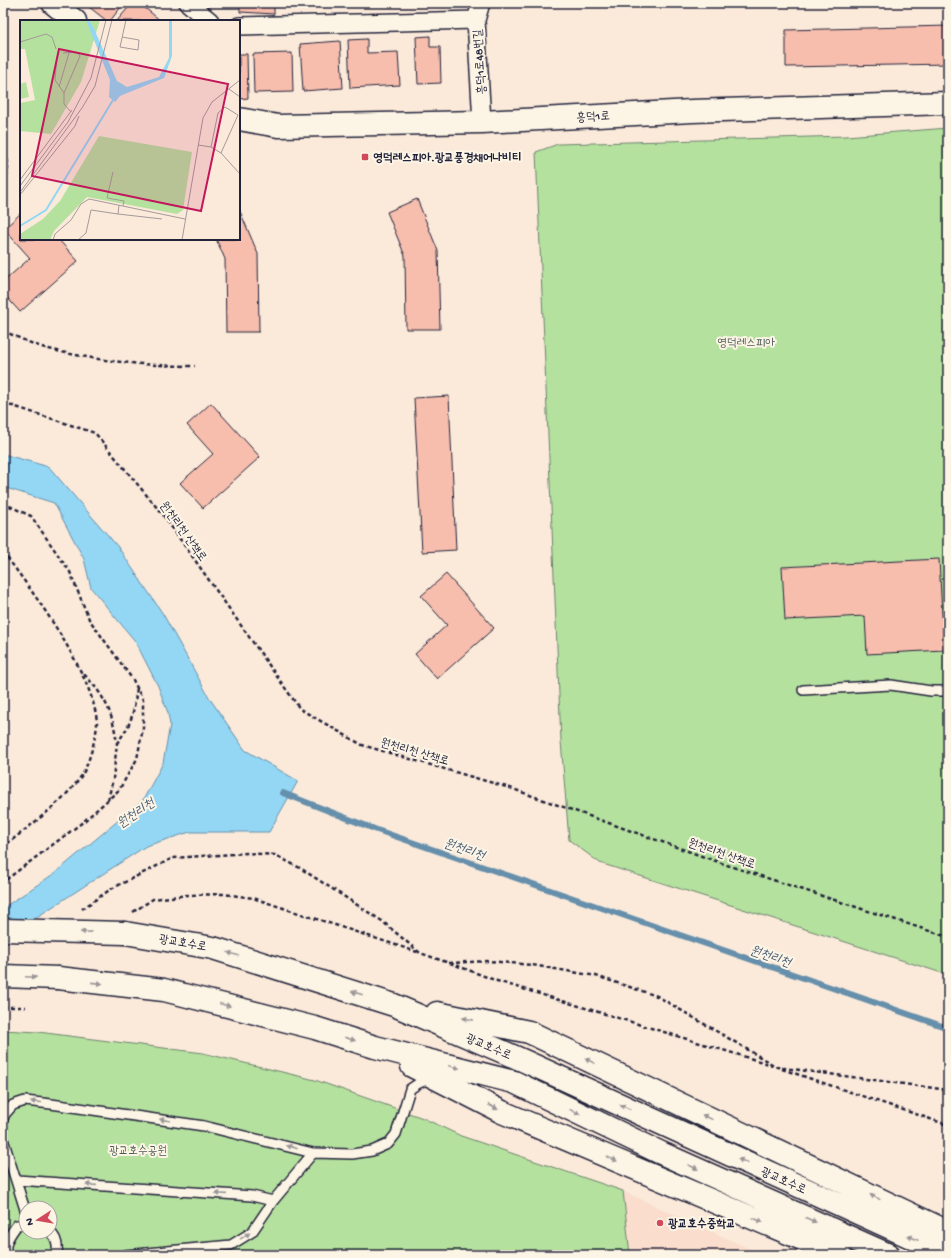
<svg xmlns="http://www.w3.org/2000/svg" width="951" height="1258" font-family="'Gochi Hand','Poor Story',sans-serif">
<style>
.built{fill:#faddcc}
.green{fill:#b5e19f;stroke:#6c826d;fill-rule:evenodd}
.water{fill:#93d7f5;stroke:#668fab}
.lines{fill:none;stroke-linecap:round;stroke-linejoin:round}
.stream{stroke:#668fab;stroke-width:6}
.building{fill:#f7bead;stroke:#22223b}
.lane-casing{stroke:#22223b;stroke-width:12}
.street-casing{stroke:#22223b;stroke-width:20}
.secondary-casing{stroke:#22223b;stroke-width:25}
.path{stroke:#22223b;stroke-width:2.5;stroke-dasharray:4 3;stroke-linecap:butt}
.lane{stroke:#fcf5e5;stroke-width:9}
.street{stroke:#fcf5e5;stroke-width:17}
.secondary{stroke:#fcf5e5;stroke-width:22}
.secondary-bridge-casing{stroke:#22223b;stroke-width:25;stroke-linecap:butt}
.secondary-bridge{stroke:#fcf5e5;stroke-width:22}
.oneway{fill:#9a9698}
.poi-dot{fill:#d1495b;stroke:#fcf5e5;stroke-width:1.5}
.labels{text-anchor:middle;stroke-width:4;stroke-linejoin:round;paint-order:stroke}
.street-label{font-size:12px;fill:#22223b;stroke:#fcf5e5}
.poi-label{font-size:12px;font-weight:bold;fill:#22223b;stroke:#fcf5e5;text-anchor:start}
.park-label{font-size:12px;fill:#4e5b59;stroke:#fcf5e5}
.water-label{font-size:13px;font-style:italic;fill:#445873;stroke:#fcf5e5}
.inset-river{fill:none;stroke:#93d7f5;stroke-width:2}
.inset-road{fill:none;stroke:#a49a9a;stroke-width:1}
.view{fill:#c2185b;fill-opacity:0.15;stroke:#c2185b;stroke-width:2}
.inset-edge{fill:none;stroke:#22223b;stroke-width:2}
</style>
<rect width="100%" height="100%" fill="#fbeada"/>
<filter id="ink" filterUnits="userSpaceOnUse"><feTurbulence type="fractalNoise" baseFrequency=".025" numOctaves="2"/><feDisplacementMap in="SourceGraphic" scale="8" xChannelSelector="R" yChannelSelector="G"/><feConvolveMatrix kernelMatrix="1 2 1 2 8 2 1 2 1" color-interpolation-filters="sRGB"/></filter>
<g filter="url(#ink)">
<path class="built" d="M623 1191 763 1255H630Z"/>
<path class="green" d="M948 128V975L600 863 569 840 561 741 536 152 558 144 846 136Z
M3 1030 38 1032 203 1053 315 1080 423 1118 461 1136 623 1191 630 1255H3ZM26 1208H50V1232H26Z"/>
<path class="water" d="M3 454 49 467 118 547 163 614 210 699 245 750 298 781 269 832H190L146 846 3 939V908L55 873 143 800 163 763 170 725 168 713 158 686 135 641 91 588 84 559 54 503 3 487Z"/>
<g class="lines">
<path class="stream" d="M283 793 377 830 948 1028"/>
</g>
<path class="building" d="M84 3H124L110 21H107Z
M132 3H139L161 21H117Z
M240 3H274V14L240 12Z
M306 3H335V7Z
M948 26V64L786 67V30Z
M430 36V47H440L441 83 418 84 416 37Z
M367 39V53L398 52 400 85 350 88 348 40Z
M340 41 343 88 303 91 300 44Z
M292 53 293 92 254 93 253 54Z
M239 54H247L248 98 239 99Z
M417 199 438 251 440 329H406L405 256 387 212Z
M239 209 258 254 259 332H226L225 259 216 239H239Z
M21 213V239H58L78 261 20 312 3 293V282L30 258 4 229Z
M449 396 456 550 422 552 414 398Z
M211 403 260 457 203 508 180 483 213 454 187 425Z
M939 559 944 650 867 654 865 616 785 620 782 567Z
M446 574 494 628 437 679 415 654 447 625 421 596Z"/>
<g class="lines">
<g class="lane-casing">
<path id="lane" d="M803 690 891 685 931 691H948
M3 1119 5 1114 13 1105 25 1101 51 1104 204 1126 313 1153 273 1201 252 1232 231 1245 125 1255
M3 1139 26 1213
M313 1153 352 1154 372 1151 388 1144 396 1134 410 1089 419 1083 431 1078
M17 1180 252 1196 273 1201
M50 1232C58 1238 58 1247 57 1255
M6 1255C4 1242 10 1235 17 1225L26 1224"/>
</g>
<g class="street-casing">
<path id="street" d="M188 3 210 21
M481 3 476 20 482 122
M239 26 476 20"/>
</g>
<g class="secondary-casing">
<path id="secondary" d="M53 3 75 21
M239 119 278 126 482 122 692 111 948 103
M125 933 213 948 394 1005 522 1060 948 1254
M58 978 164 990 315 1028 375 1047 514 1082 661 1153 889 1255
M437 1013 529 1032 948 1232
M412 1066 502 1112 840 1255"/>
</g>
<path class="path" d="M3 146C10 160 9 174 3 187
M3 331C18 337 33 345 49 349 97 361 145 366 195 366
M3 405 13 406 95 433 163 515 300 709 362 745 510 788 727 865 948 937
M3 503 31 516 70 572 89 619 133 680 143 700V728L137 759 119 790 83 822 3 882
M3 552C33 592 94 674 97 723 97 735 88 766 82 775 64 802 28 827 3 847
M84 674C106 698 112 711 117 743 133 722 133 714 137 688
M108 800 113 779 117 743
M82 909 111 889 173 858 248 853 275 855 300 868 382 921 420 953 449 963 489 961 532 965 596 976 657 996 777 1067 948 1090
M133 912 153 899 188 895 224 894 253 898 417 952
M450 963 497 981 772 1065
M3 1007H26
M782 1069 948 1125"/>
<use href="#lane" class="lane"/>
<use href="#street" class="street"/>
<use href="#secondary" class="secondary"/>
<g class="secondary-bridge-casing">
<path id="secondary-bridge" d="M3 930 125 933
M3 976 58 978"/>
</g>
<use href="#secondary-bridge" class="secondary-bridge"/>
</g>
<defs><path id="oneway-solid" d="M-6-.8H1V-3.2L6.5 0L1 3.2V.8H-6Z"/></defs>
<g class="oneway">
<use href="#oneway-solid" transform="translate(86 932) rotate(-179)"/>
<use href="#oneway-solid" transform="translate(233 954) rotate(-163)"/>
<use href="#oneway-solid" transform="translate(31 977) rotate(2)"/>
<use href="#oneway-solid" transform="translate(97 983) rotate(6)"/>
<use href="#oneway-solid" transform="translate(357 993) rotate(-162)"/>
<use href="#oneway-solid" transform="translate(225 1005) rotate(14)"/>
<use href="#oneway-solid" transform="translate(468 1019) rotate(-169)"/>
<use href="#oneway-solid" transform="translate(350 1039) rotate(18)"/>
<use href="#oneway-solid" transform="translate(590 1061) rotate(-154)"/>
<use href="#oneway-solid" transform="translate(454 1067) rotate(14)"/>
<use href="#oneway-solid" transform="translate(36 1102) rotate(-175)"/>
<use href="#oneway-solid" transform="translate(493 1107) rotate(27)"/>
<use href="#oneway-solid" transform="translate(625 1107) rotate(-155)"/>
<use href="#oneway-solid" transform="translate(575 1112) rotate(26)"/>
<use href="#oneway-solid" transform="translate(707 1117) rotate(-154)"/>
<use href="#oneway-solid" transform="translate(165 1120) rotate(-171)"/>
<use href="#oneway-solid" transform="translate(292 1147) rotate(-164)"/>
<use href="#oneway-solid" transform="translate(612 1159) rotate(23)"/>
<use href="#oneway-solid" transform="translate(743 1161) rotate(-156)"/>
<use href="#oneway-solid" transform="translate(693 1167) rotate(24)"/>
<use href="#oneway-solid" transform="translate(91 1185) rotate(-176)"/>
<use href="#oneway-solid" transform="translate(221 1194) rotate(-176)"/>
<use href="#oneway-solid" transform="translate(875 1197) rotate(-154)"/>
<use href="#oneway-solid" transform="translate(758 1220) rotate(23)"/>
<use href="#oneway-solid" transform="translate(811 1220) rotate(24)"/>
<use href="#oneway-solid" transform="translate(245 1236) rotate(-32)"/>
<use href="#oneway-solid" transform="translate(913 1238) rotate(-156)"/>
</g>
</g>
<g class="poi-dot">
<rect x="361" y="153" width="8" height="8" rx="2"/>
<circle cx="660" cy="1223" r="4"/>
</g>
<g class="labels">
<g class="street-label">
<text transform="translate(479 62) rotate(-94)" y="4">흥덕1로48번길</text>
<text transform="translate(593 116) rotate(-3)" y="4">흥덕1로</text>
<text transform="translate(184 531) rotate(54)" y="4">원천리천 산책로</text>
<text transform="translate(415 751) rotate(16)" y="4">원천리천 산책로</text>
<text transform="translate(722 853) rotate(19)" y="4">원천리천 산책로</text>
<text transform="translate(183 942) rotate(10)" y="4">광교호수로</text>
<text transform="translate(489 1046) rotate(23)" y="4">광교호수로</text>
<text transform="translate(784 1180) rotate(24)" y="4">광교호수로</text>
</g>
<g class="poi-label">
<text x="373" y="161">영덕레스피아.광교풍경채어나비티</text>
<text x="668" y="1227">광교호수중학교</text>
</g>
<g class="park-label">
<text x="746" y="346">영덕레스피아</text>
<text x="138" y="1154">광교호수공원</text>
</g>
<g class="water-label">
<text transform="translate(135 812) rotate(-34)" y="5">원천리천</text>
<text transform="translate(465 848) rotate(19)" y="5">원천리천</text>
<text transform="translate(771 955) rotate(19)" y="5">원천리천</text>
</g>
</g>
<g transform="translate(20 20)">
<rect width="220" height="220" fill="#fbeada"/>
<path d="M0 0H80L61 62 31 114 0 111V83L15 80 5 29H0ZM6 62 9 77 0 79V64ZM79 116 172 132 163 190 157 194 67 177 34 211 30 220H0V214L23 199 40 181Z" fill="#b5e19f"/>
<path d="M66 0H69L75 11 97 61 107 67 139 57 149 38V0H152V36L144 58 100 76 95 82 89 77 90 60Z" fill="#93d7f5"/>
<path class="inset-river" d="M0 206 26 190 93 80"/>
<path class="inset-road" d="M102 17 119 20 118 30 100 27 106 0M0 22 26 14 32 17 36 29M37 36 35 60 44 73 60 36 57 32 43 33M39 67 49 33M209 69 220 77M44 73V84L51 92M178 125 191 127 201 133 220 154M191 127 198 93 205 87 218 95 201 133M93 152 87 178 104 181 103 186M0 160 52 90M0 166 48 102 71 58 86 0M1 171 62 88 75 66 92 0M0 175 55 106 59 96M98 194 142 199M33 220 35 214 51 200 61 184 69 179 165 199M58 220 66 213 71 190 98 194 99 185M162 220 183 98 192 82 220 60"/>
<path class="view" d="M39 29 208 64 181 191 12 156Z"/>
<rect width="220" height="220" class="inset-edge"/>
</g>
<rect width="951" height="1258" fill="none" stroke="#fcf5e5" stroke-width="16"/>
<rect x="8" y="8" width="935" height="1242" fill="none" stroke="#22223b" stroke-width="1.5" filter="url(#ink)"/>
<g transform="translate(38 1220) rotate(258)"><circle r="19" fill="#fcf5e5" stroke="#a5a1a1"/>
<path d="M0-3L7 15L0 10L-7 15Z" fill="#d1495b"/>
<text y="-6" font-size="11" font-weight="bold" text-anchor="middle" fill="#22223b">N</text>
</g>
</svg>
